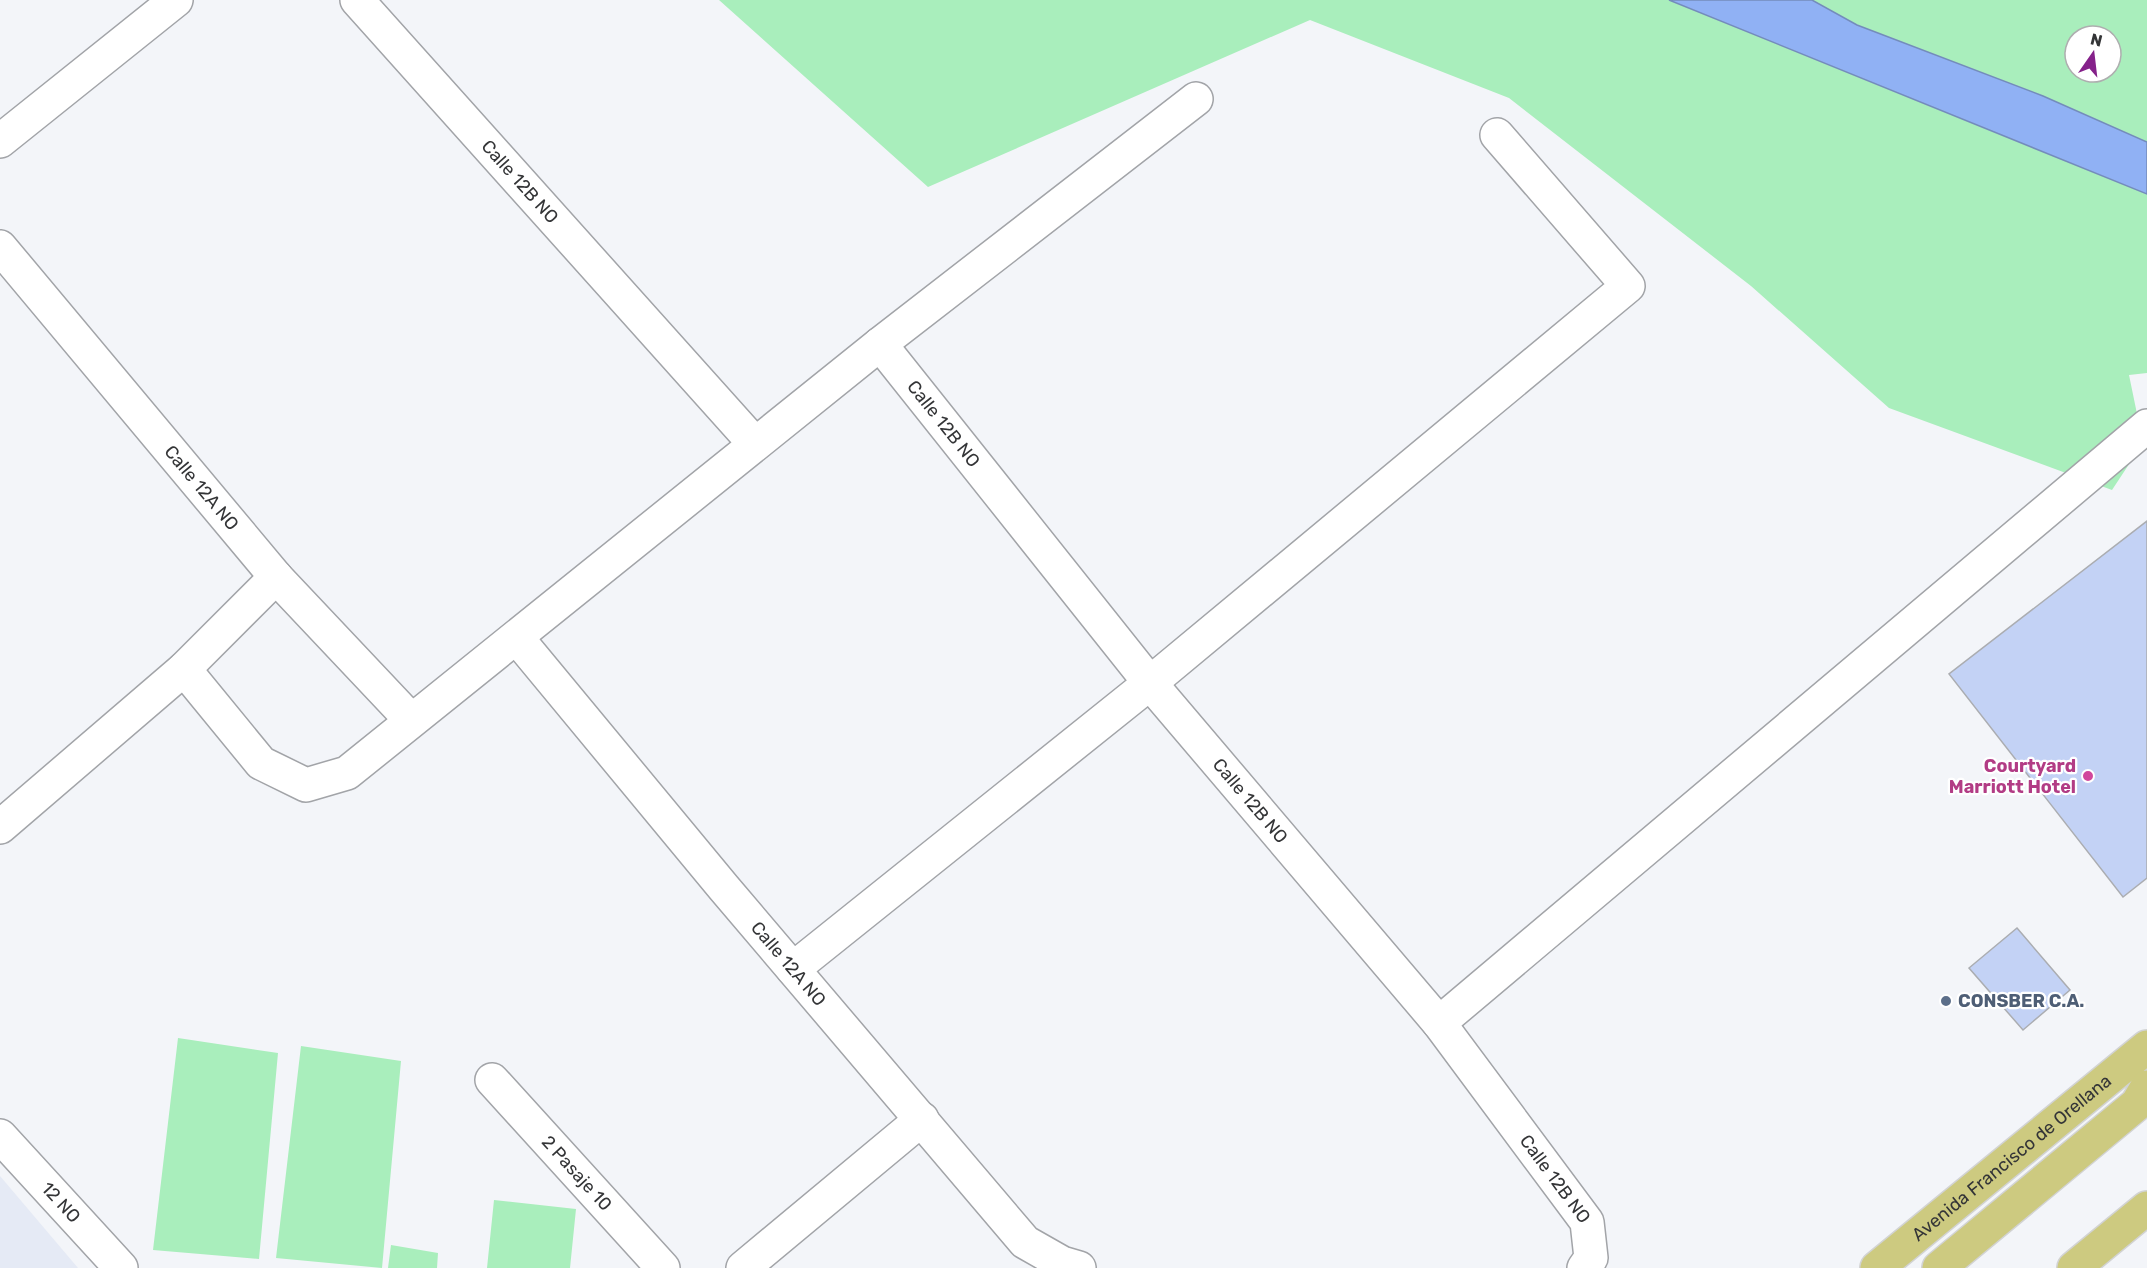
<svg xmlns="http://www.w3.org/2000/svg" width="2147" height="1268" font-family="Rubik,sans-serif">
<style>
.built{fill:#e5eaf5}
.green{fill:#a9eebc;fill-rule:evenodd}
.water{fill:#90b1f4;stroke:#748cbb;stroke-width:1.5}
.building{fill:#c3d2f5;stroke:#abadb1;stroke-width:1.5}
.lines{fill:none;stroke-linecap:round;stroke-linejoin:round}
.minor-casing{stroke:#a2a4a8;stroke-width:36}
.major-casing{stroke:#d2d3d3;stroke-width:36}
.minor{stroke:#fff;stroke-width:33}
.major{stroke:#cdca80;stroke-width:33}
.hotel-dot{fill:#d1479c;stroke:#fff;stroke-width:2}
.service-dot{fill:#5c6f8a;stroke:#fff;stroke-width:2}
.labels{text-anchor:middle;stroke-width:4.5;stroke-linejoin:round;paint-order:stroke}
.street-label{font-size:18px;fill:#343537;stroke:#fff}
.hotel-label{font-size:18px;font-weight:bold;fill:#b23c85;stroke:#fff;text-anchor:end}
.service-label{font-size:18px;font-weight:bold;fill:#4e5e75;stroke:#fff;text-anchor:start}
</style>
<rect width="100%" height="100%" fill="#f3f5f9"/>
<path class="built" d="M0 1176 78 1268H0Z"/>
<path class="green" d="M719 0H1669L2147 194V373L2129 375 2143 443 2112 490 1889 408 1751 286 1509 98 1310 20 928 187Z
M1812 0H2147V144L1857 25ZM2075 36H2111V72H2075Z
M178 1038 278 1053 259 1259 153 1250Z
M301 1046 401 1061 382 1268 276 1258Z
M494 1200 576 1209 570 1268H487Z
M391 1245 438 1253 437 1268H388Z"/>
<path class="water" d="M1669 0H1812L1857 25 2043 96 2147 142V194Z"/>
<path class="building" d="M2147 521V878L2123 897 1949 674Z
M2017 928 2070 990 2023 1030 1969 968Z"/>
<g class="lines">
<g class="minor-casing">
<g id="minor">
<path id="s1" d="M357 0 755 444"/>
<path d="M0 141 176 0"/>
<path id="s2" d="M0 247 276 577 411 720"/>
<path id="s3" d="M880 344 1150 683 1439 1023 1587 1222 1591 1258 1584 1268"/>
<path id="s4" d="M517 638 724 888 1025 1242 1062 1263 1079 1268"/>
<path d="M184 669 261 763 306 785 347 773 880 344 1196 99"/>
<path d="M0 827 184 669 276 577"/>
<path d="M793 969 1150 683 1628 286 1497 135"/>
<path d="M1439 1023 2147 426"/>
<path id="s5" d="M492 1080 663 1268"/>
<path id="s6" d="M0 1136 121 1268"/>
<path d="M743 1268 922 1119"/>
</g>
</g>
<g class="major-casing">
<g id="major">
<path id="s7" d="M1877 1268 2147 1047"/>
<path d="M1939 1268 2137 1104 2147 1087"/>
<path d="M2074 1268 2147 1208"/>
</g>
</g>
<use href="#minor" class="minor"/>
<use href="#major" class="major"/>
</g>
<circle class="hotel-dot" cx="2088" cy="776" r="6"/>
<circle class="service-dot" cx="1946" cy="1001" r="6"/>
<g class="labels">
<g class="street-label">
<text dy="6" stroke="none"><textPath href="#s1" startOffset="244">Calle 12B NO</textPath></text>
<text dy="6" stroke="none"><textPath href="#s3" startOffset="102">Calle 12B NO</textPath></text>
<text dy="6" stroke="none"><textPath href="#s2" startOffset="314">Calle 12A NO</textPath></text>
<text dy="6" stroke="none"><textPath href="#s3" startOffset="588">Calle 12B NO</textPath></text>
<text dy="6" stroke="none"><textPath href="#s4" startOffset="424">Calle 12A NO</textPath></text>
<text dy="6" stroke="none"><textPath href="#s7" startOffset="174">Avenida Francisco de Orellana</textPath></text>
<text dy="6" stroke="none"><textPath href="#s5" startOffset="126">2 Pasaje 10</textPath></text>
<text dy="6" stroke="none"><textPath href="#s3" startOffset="1074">Calle 12B NO</textPath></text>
<text dy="6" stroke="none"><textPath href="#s6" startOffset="90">12 NO</textPath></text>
</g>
<g class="hotel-label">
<text x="2076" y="772">Courtyard<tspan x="2076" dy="21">Marriott Hotel</tspan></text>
</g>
<g class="service-label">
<text x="1958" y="1007">CONSBER C.A.</text>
</g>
</g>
<g transform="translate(2093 54) rotate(14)"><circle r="28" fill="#ffffff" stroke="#aeaeaf" stroke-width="1.5"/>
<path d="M0-4.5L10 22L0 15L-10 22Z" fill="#85218a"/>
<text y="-9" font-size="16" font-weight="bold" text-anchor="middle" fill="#343537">N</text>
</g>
</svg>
